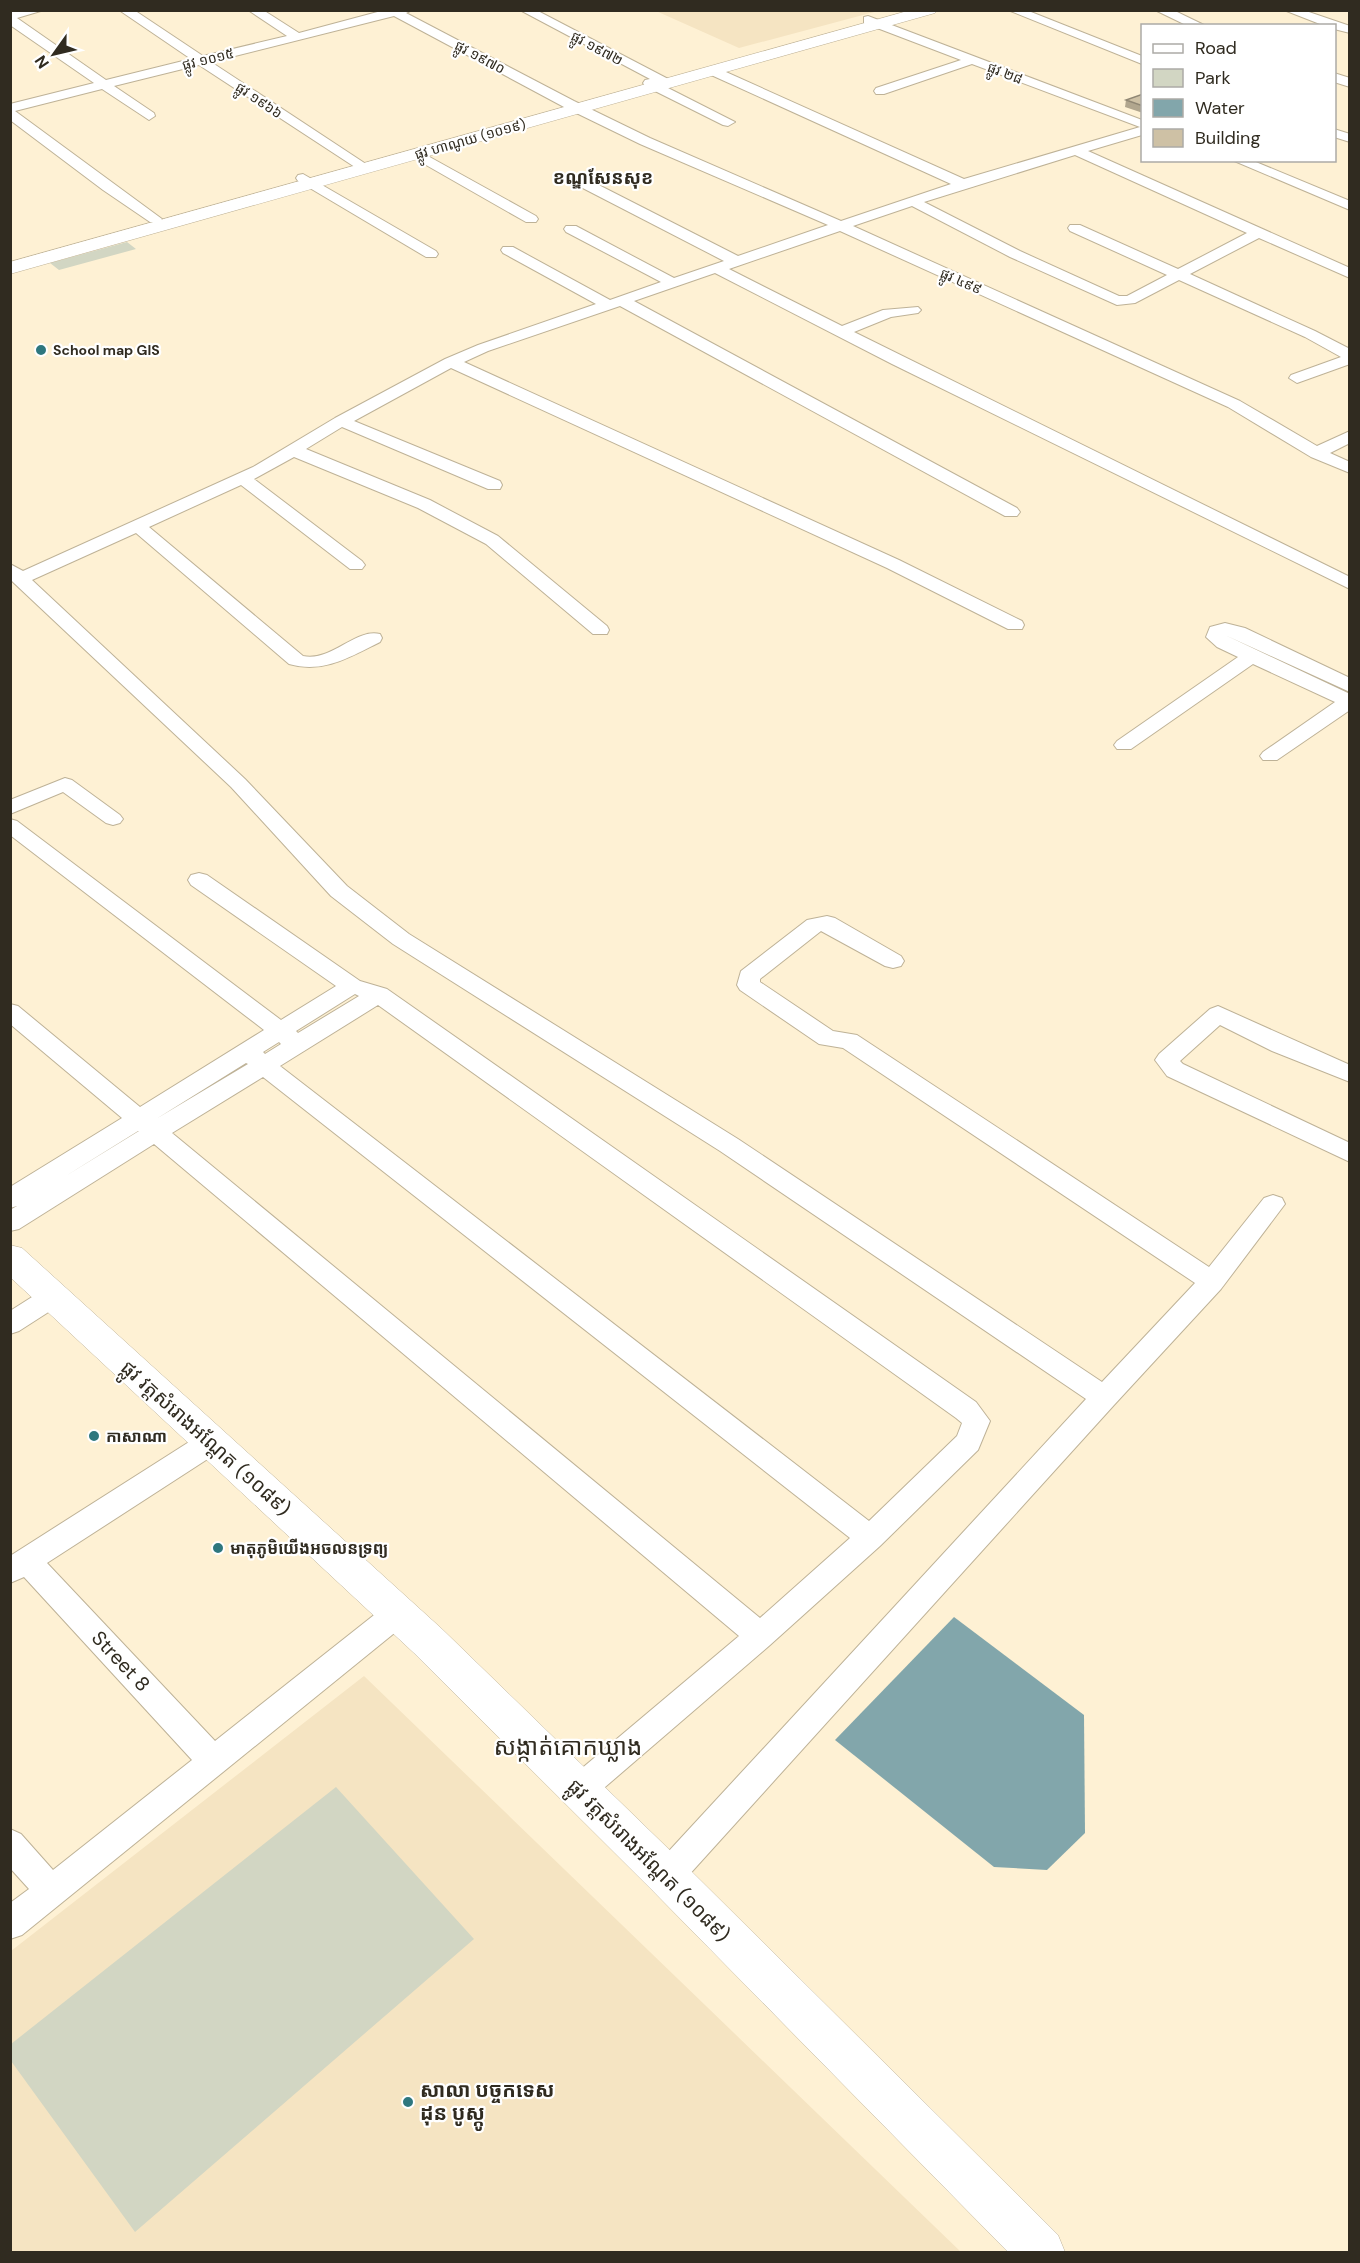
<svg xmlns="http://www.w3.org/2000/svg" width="1360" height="2263" font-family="'DM Sans','Noto Sans Khmer',sans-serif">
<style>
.built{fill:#f5e4c2}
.green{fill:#d2d6c3}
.water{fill:#82a6ab}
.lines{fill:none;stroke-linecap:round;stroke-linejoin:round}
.minor-casing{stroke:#beb297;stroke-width:2}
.major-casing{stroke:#beb297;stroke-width:1}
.minor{fill:#fff;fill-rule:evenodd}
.major{fill:#fff;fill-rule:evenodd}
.wall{fill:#b1a68e}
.building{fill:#cec1a5;stroke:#908774;stroke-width:1.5}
.poi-dot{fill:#2e777e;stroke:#fff;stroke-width:2}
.labels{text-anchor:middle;stroke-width:4.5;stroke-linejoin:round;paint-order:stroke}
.far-street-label{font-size:14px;fill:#302b20;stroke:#fff}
.far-poi-label{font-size:14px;font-weight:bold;fill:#302b20;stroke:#fff;text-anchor:start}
.poi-label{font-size:16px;font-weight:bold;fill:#302b20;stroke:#fff;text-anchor:start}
.far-district-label{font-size:18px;font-weight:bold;fill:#302b20;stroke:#fff}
.near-street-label{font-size:20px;fill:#302b20;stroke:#fff}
.near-poi-label{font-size:20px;font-weight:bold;fill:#302b20;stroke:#fff;text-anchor:start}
.near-quarter-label{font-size:24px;fill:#302b20;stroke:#fff}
</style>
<rect width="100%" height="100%" fill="#fef1d4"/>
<path class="built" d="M656 11V10L878 11 739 48Z
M364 1676 961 2252H11V1951Z"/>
<path class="green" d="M127 242 136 249 59 270 50 263Z
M336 1787 474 1939 135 2232 11 2061V2044Z"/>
<path class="water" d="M954 1617 1084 1715 1085 1833 1047 1870 994 1867 835 1740Z"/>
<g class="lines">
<g class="minor-casing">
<path id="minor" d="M19 10H44L17 18 106 80 191 59 119 10H134L203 56 287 36 248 10H263L299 33 385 10H412L406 13 574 101 650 138 841 221 951 184 709 74 707 71 709 68H717L964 179 1140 127 972 64 884 94H876L874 91 876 88 961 60 864 23V17L868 16 1142 120V135L1088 151 1350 268V278L1259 238 1190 274 1315 331 1350 349V364L1297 383 1289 378 1291 375 1341 357 1305 337 1179 280 1135 303 1117 305 1010 257 912 206 853 226 1240 401 1317 446 1350 431V443L1330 453 1350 462V473L1311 457 1228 407 840 231 729 269 842 326 883 310 918 307 921 310 918 313 891 317 854 332 1350 577V589L892 364 715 273 634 301 1017 508 1020 512 1017 516H1005L620 306 488 351 464 362 899 560 1022 621 1024 625 1022 629H1008L887 568 451 368 354 421 500 481 502 485 500 489H488L342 427 306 449 430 500 498 536 607 626 609 630 607 634H593L486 544 418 508 294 457 254 479 362 561 365 565 362 569H350L241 485 149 527 303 656C332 662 355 628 380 634L382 638 380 642C350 657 323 674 289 664L136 533 32 580 245 779 347 886 409 934 738 1139 1102 1382 1195 1283 843 1048 819 1044 740 990 737 985 741 971 807 920 827 916 835 918 901 956 904 961 901 966 893 968 885 966 821 931 760 979V982L833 1031 857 1035 1209 1267 1264 1198 1273 1195 1282 1198 1285 1204 1221 1289 1114 1405 678 1887 667 1891 656 1887 651 1876 656 1865 1086 1399 720 1151 393 944 331 896 231 787 14 583 10 579V564L23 571 253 467 335 418 445 359 478 345 596 304 503 253 501 250 503 247H513L610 300 661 282 566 232 564 229 566 226H576L674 278 724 261 573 183 571 180 573 177H583L738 256 828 225 640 144 564 107 394 16 211 62 369 166 371 169 364 173 199 65 114 86 154 113 155 116 149 120 102 89 15 111 162 219 160 222H150L103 190 10 120V104L94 83 10 25V12ZM1075 155 1247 233 1178 269 1080 225H1070L1068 228 1070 231 1167 275 1127 296H1119L1020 251 924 202Z
M520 10H536L672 81 674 84 668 88 735 122 728 126 723 125 645 86 643 83 645 80 650 79Z
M1008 10H1026L1142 56V64Z
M1155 10H1173L1206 26H1188Z
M1284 10H1303L1350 26V33L1334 29V26H1325Z
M1334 73 1350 78V87L1334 82Z
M1334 129 1350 134V142L1334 137Z
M417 150 536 216 538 219 536 222H526L412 157 410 154 412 151Z
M1232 160H1251L1350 201V210Z
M303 174 436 251 438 254 436 257H426L298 181 296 178 298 175Z
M1225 623 1245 628 1350 678V692L1225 635 1350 694V710L1277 760H1263L1260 756 1263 752 1335 702 1253 664 1131 749H1117L1114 745 1117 741 1238 657 1217 647 1206 637 1210 627Z
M65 778 72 780 120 815 123 819 120 823 113 825 106 823 63 792 10 814V800Z
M10 819 17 821 281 1020 336 986 191 885 188 880 191 875 199 873 207 875 360 981 387 989 976 1402 990 1421 978 1450 880 1546 770 1645 590 1800 579 1804 568 1800 563 1790 568 1780 739 1636 154 1144 19 1229 10 1231V1210L17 1206 10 1208V1187L122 1118 10 1024V1004L18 1006 140 1107 264 1030 10 835ZM355 994 359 996 298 1033 296 1031ZM378 1005 956 1418 962 1423 957 1436 869 1521 280 1066ZM279 1042 281 1044 265 1054 263 1052ZM246 1063 248 1064 156 1119ZM263 1077 850 1538 760 1618 172 1133ZM138 1131H139L64 1177Z
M1218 1006 1350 1065V1082L1272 1051 1220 1025 1180 1061 1183 1064 1350 1143V1162L1167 1076 1155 1060 1159 1054 1210 1009Z
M52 1287 61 1290 65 1297 61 1304 19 1331 10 1334V1311L43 1290Z
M210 1432 220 1435 224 1443 220 1451 47 1563 215 1741 388 1604 398 1600 408 1604 413 1613 408 1622 22 1935 10 1939V1903L29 1889 10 1868V1829L21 1834 53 1870 192 1760 24 1577 10 1583V1556L200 1435Z"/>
</g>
<g class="major-casing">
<path id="major" d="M911 10H937L935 13 10 274V262Z
M10 1245 22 1248 442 1629 682 1862 1058 2235 1065 2252H1008L652 1890 414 1653 10 1277Z"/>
</g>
<use href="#minor" class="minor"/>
<use href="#major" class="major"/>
</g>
<path class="wall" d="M1143 94V113L1125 107 1126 100Z"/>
<path class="building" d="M1143 94V106L1126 100Z"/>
<g class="poi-dot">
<circle cx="41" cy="350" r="6"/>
<circle cx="94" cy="1436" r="6"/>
<circle cx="218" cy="1548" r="6"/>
<circle cx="408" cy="2102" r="6"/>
</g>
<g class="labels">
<g class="far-street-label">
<text transform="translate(597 48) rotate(28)" y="5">ផ្លូវ ១៩៧២</text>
<text transform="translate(480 57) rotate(28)" y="5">ផ្លូវ ១៩៧០</text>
<text transform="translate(208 59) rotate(-14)" y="5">ផ្លូវ ១០១៥</text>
<text transform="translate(1005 73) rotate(21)" y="5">ផ្លូវ ២៨</text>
<text transform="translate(259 100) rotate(34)" y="5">ផ្លូវ ១៩៦៦</text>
<text transform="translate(470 139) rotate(-16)" y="5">ផ្លូវ ហាណូយ (១០១៩)</text>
<text transform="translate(961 281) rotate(24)" y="5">ផ្លូវ ៤៩៩</text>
</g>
<g class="far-poi-label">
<text x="53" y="355">School map GIS</text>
</g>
<g class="poi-label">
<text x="106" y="1442">កាសាណា</text>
<text x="230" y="1554">មាតុភូមិយើងអចលនទ្រព្យ</text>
</g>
<g class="far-district-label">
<text x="603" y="184">ខណ្ឌសែនសុខ</text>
</g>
<g class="near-street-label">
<text transform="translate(206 1438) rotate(42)" y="7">ផ្លូវ វត្តសំរោងអណ្ដែត (១០៨៩)</text>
<text transform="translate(121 1661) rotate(47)" y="7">Street 8</text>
<text transform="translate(649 1860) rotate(45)" y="7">ផ្លូវ វត្តសំរោងអណ្ដែត (១០៨៩)</text>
</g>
<g class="near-poi-label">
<text x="420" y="2097">សាលា បច្ចកទេស<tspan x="420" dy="23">ដុន បូស្កូ</tspan></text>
</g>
<g class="near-quarter-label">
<text x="568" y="1755">សង្កាត់គោកឃ្លាង</text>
</g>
</g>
<rect width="1360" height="2263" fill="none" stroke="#302b20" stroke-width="24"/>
<rect x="1141" y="24" width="195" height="138" fill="#ffffff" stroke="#acaaa6" stroke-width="1.5"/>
<rect x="1153" y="44" width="30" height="9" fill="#ffffff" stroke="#acaaa6" stroke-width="1.5"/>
<text x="1195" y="54" font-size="18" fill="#302b20">Road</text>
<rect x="1153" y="69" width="30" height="18" fill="#d2d6c3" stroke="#acaaa6" stroke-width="1.5"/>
<text x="1195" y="84" font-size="18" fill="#302b20">Park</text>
<rect x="1153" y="99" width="30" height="18" fill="#82a6ab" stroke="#acaaa6" stroke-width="1.5"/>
<text x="1195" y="114" font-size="18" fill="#302b20">Water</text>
<rect x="1153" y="129" width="30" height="18" fill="#cec1a5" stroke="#acaaa6" stroke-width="1.5"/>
<text x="1195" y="144" font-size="18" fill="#302b20">Building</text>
<g transform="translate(54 54) rotate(236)" stroke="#ffffff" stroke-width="4.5" paint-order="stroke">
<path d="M0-4.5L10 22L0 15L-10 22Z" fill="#302b20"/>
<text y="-9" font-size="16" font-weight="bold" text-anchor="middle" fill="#302b20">N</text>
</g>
</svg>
